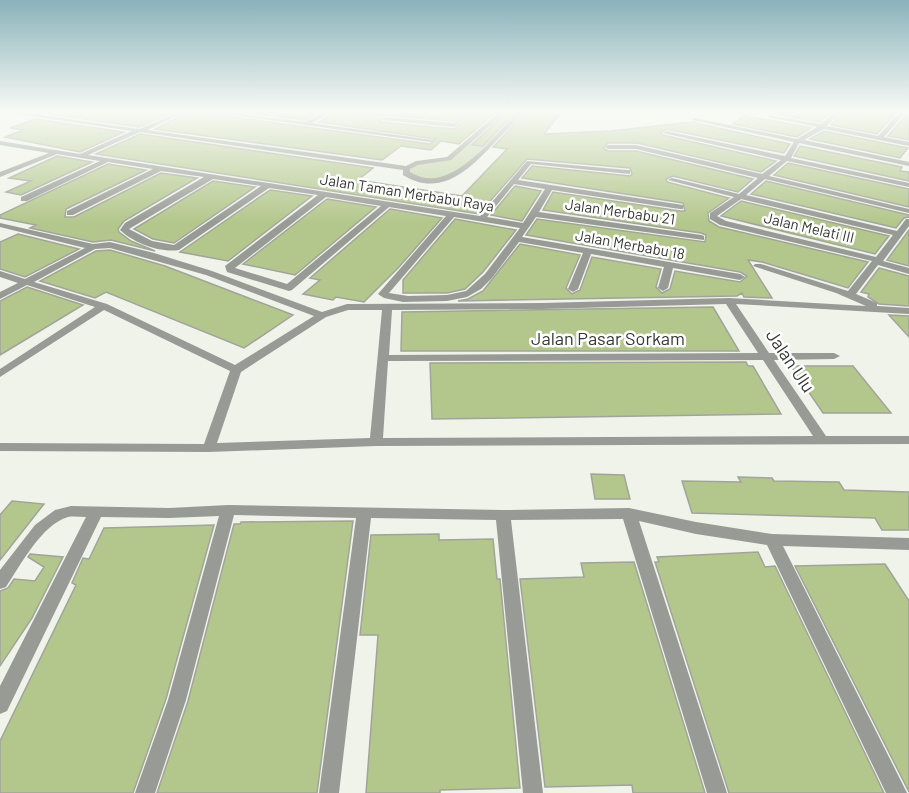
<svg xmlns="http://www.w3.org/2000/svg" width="909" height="793" font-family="Barlow,sans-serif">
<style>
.green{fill:#c6d5ac}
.building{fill:#b3c78c;stroke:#a1a49b;stroke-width:1.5;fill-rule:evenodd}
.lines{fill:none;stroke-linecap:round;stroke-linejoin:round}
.street{fill:#989a96;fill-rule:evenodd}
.labels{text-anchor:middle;stroke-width:5;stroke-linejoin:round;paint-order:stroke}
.far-street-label{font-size:15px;fill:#363834;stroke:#fff}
.street-label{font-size:18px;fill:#363834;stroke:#fff}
</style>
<rect width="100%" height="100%" fill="#f0f3e9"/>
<path class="green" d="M502 112H521L467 164 447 179 413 178 407 168 453 156Z"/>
<path class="building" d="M55 112H174L139 127 49 114Z
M188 112H208L210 114 430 144 435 139 319 122 333 112H444L469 116 480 112H496L459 144 441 141 431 150 401 146 382 160 155 129ZM384 115 454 121 459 126 454 129 382 122 380 119Z
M242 112H320L305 120Z
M507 112H515L483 146 472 145Z
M526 112H559L557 115H559L544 134 611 131 692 122 790 144 784 153 666 129 661 133 663 135 776 161 761 172 637 143H608L603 148 608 151H636L753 179 738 192 673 176 666 179 667 182 729 198 708 213 709 221 719 227 868 262 848 288 762 262 748 260 772 298 744 297 742 293 737 296 458 301 468 299 483 291 520 244 580 255 566 288 572 294 580 290 592 257 661 269 656 287 662 293 670 289 675 271 740 282 747 276 740 272 526 235 537 219 705 242 706 235 701 233 543 210 553 192 680 211H685L683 203 522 178 532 166 630 176 632 174 630 168 527 159 479 214 96 154 140 134 373 168 358 180 462 196 507 149 493 147Z
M781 112H831L820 122 781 115Z
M842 112H897L877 134 831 125Z
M908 112 909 140 888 136 908 113Z
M743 116 780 122 811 128 797 137 733 124Z
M36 119 124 132 80 152 5 137 23 130 10 128Z
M824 131 908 148 900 158 810 139Z
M800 146 902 167 900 171 909 172V181L794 156Z
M57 156 92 162 21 195 6 192 31 181 9 178Z
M788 163 909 189V207L774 175Z
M108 164 146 170 66 209 65 217H74L161 173 197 178 124 221 118 229 119 232 131 241 155 251 111 240 93 242 30 228 36 225 0 218V215Z
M213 181 255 187 174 243 153 239 134 229Z
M766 181 909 215V217L904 218 896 228 751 194Z
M515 186 541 191 522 221 491 215Z
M270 190 312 196 228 261 180 252Z
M327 199 376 207 295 275 243 264Z
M741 201 889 236 875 254 721 216Z
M390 209 442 218 399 267 364 302 336 297 333 300 303 294 320 280 310 278Z
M455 219 516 230 483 272 465 289 447 293H403V280Z
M909 230V266L887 260Z
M18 234 79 249 25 277 0 269V242Z
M110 250 165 266 293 315 244 348 106 292 95 298 40 281 96 251Z
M879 268 909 276V306L879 304 868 297 869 294 861 292Z
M27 287 83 305 0 355V301Z
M713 307 739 351H401L402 312Z
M889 315 909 316V337Z
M746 362 748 366H753L781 414 432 419 430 363Z
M791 366H853L891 413H823Z
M591 474 624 475 630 499H595Z
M738 477 772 478 774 481 839 482 844 490 909 492V530H882L875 518 692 513 682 481 741 482Z
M12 501 44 504 0 560V515Z
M353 521 317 793H157L188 701 234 524H240L241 522Z
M214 525 166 699 133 793H0V741L76 585 72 583 83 558 89 559 104 528Z
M439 534V540L493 539 497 579H500L520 788 440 790V793H366L378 635H360L371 535Z
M758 552 765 567 775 566 884 793H729L655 562H659L657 557Z
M30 554 63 557 32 618 0 666V591L8 588 14 579 35 581 44 567 28 557Z
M634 562 705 793H633L632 785 545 787 520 579 584 577 581 563Z
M885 564 909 601V792L795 566Z"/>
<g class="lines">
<path class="street" d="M5 112H19L139 129 179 112H186L147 130 406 166 416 161 447 157 499 112H505L451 160 418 165 410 169V172C450 198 493 136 518 112H524C516 121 507 130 498 139 474 165 442 200 403 175V170L140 132 88 155 480 216 527 161 627 170H630V174L531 164 518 180 683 205V209H680L552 190 539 212 701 235 704 236V240L536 217 522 237 740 274 745 277 740 280 673 268 668 288 663 291 658 288 664 267 591 254 578 289 573 292 568 289 583 253 519 242 492 278 481 289 467 297 447 301 403 302 384 298 378 294 446 216 389 207 292 290 289 291 227 272 225 266 318 195 269 188 179 250C159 253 134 243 120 230L125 223 204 177 161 171 73 215H67V211L153 169 108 162 27 201H21V197L100 161 57 154 0 177V172L49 153 0 145V141L80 154 132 131ZM213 179 261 186 174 245 152 241 129 229ZM514 184 545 189 523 223 487 217ZM326 197 381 206 287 284 235 268ZM454 217 520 228 485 274 466 291 447 295 408 296 389 293Z
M210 112H225L305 122 324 112H331L312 123 433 140 430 142Z
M464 112H473L470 114Z
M834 112H840L827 126 878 136 900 112H906L884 137 909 142V146L824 129 804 140 909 162V166L799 143 791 158 909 183V187L787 161 769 176 909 209V213L765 179 746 195 897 231 906 219H909V226L883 261 909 268V274L878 265 856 294 877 303V306L909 308V314L736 304 769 353H834L840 356 834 359 774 360 826 436H909V444L376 446 209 452 0 451V443L204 444 230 371 104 310 0 377V369L95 307 27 285 0 299V292L18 283 0 277V271L25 279 85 248 0 227V223L93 244 110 242 154 253 212 271 322 312 347 304 542 303 729 298 866 306 836 293 753 266 755 264H761L848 291 872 261 720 225 710 219V213L734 197 668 180 672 178 739 194 758 178 636 149H608L605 147 608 145H636L762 174 781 160 663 133 666 131 785 156 794 142 692 120 695 118 797 139 817 127 768 117V115L821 124ZM741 199 893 235 876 257 726 221 717 216ZM110 248 206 275 314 316 235 365 107 304 34 282 95 249ZM726 304 758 353 389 355 392 310 542 309ZM348 310H382L370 438 217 443 241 372 326 317ZM763 360 813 436 383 438 388 361Z
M384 117 454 123 457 125 454 127 382 120Z
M228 505 503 510 629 508 696 522 772 534 909 538V550L783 546 907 793H886L767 545 696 534 639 521 727 793H707L623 519 511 520 543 793H523L496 520 371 518 339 793H319L356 518 234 515 186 700 155 793H135L168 700 219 516 169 518 101 517 7 711 0 714V686L86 517C80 517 73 516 68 517 42 524 20 566 6 587L0 589V570L35 525 55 510 71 506 169 508Z"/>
</g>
<linearGradient id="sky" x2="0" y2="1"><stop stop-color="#89b2ba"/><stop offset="0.5" stop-color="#f8faf5"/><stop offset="1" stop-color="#f8faf5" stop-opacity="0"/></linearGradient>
<rect width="909" height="223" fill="url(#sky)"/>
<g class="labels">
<g class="far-street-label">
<text transform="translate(407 193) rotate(9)" y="5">Jalan Taman Merbabu Raya</text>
<text transform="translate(620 212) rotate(8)" y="5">Jalan Merbabu 21</text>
<text transform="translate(809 228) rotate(13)" y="5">Jalan Melati III</text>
<text transform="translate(630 245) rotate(10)" y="5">Jalan Merbabu 18</text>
</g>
<g class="street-label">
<text x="608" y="345">Jalan Pasar Sorkam</text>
<text transform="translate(790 361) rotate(56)" y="6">Jalan Ulu</text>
</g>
</g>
</svg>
